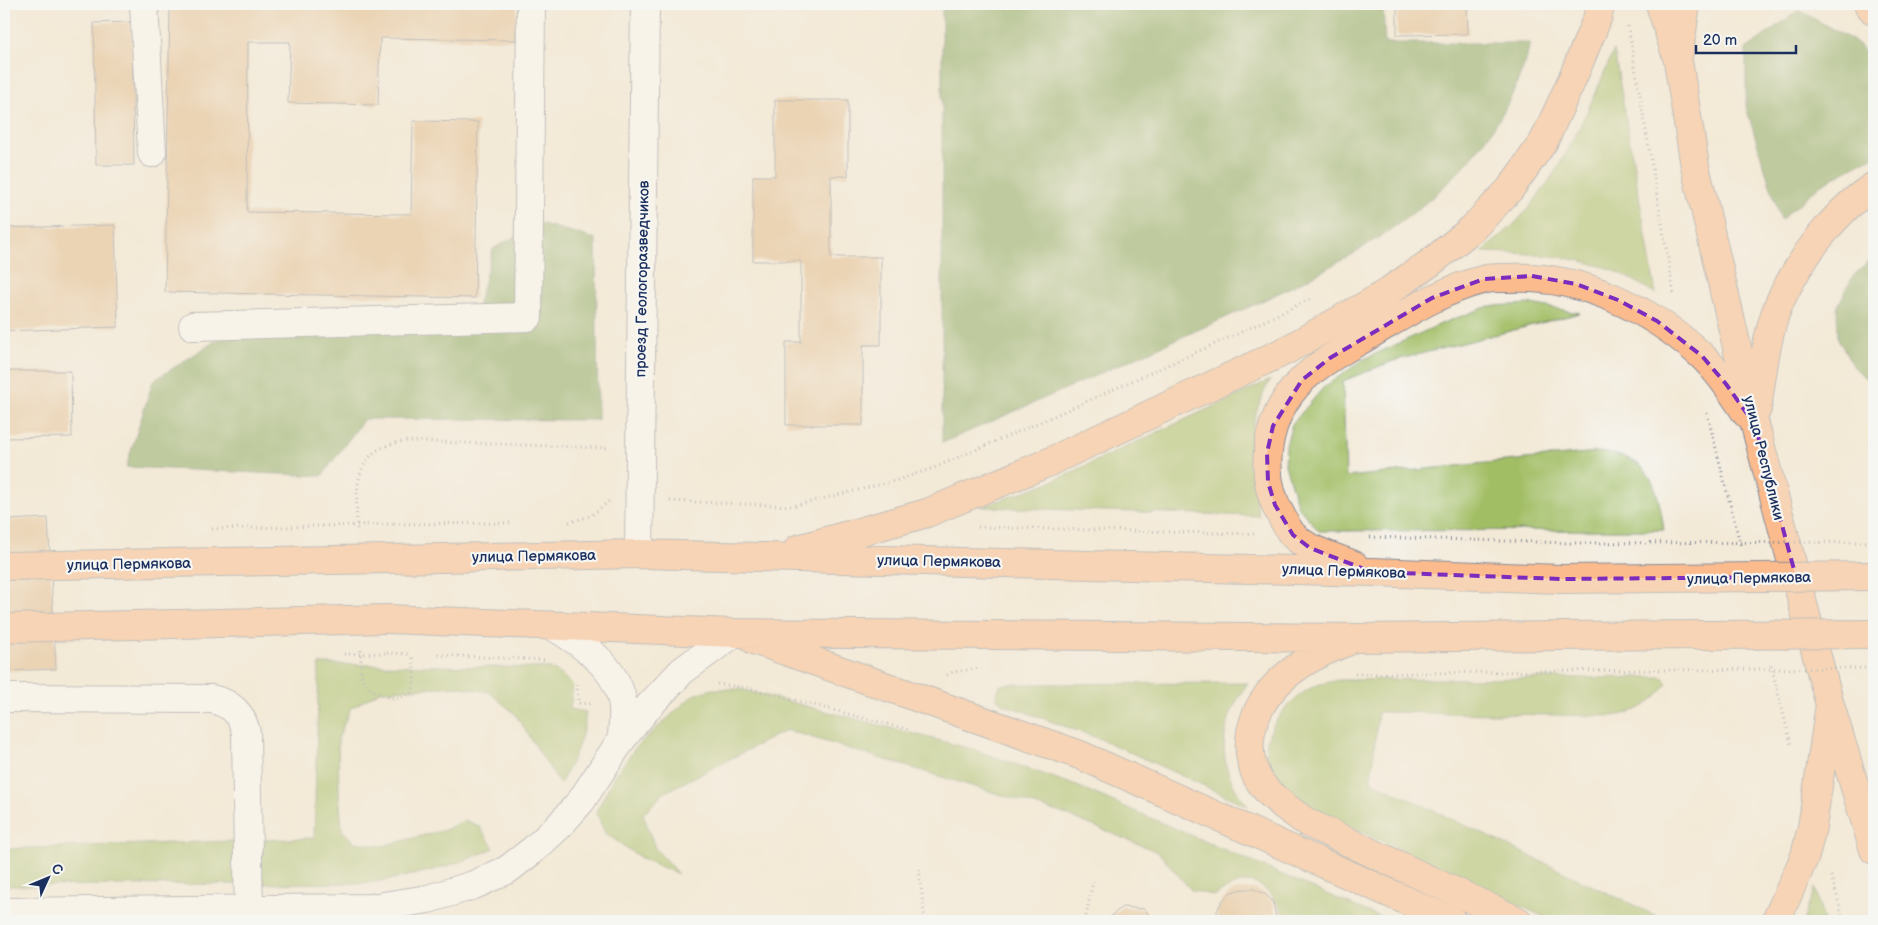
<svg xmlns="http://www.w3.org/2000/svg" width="1878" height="925" font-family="'Balsamiq Sans',sans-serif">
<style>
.green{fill:#a2be65;stroke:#5e7662}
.forest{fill:#81a55a;stroke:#4e6a5c}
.building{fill:#e2ba8b}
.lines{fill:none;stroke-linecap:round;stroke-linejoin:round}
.minor-casing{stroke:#878c9a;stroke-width:30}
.major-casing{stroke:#878c9a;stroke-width:30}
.path{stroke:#878c9a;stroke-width:3;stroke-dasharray:1 4;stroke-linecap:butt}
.minor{stroke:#fff;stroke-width:28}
.major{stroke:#fbbb8d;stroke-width:28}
.major-bridge-casing{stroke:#878c9a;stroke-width:30;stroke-linecap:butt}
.path-bridge{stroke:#878c9a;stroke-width:3;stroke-dasharray:1 4;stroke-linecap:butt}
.major-bridge{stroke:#fbbb8d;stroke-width:28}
.marked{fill:none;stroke:#7b2cbf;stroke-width:4;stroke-dasharray:10 6;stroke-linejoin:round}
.labels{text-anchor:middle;stroke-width:4.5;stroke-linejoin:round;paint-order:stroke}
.street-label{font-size:15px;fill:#1b2f5e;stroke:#f6f6f2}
</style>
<rect width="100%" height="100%" fill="#f6f6f2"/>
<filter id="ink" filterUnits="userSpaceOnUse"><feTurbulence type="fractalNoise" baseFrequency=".02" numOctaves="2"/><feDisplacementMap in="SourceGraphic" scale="10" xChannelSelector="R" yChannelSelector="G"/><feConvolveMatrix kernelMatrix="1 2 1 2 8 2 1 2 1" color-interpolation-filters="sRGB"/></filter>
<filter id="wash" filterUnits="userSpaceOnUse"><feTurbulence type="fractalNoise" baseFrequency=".0096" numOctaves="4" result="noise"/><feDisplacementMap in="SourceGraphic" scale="20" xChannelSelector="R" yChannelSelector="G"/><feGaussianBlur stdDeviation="1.12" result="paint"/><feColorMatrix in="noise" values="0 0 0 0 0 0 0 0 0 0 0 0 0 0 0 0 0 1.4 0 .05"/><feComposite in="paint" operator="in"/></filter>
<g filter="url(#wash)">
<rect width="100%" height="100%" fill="#f3e9d7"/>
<path class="green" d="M1614 50 1656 294C1643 286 1629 277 1615 271 1574 255 1526 253 1482 252 1494 241 1508 231 1519 219 1564 170 1588 110 1614 50Z
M1531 304 1580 313 1393 361 1343 381 1346 477 1596 452C1651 455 1657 482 1664 530L1319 531 1298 507 1285 465 1286 445 1292 424 1324 387 1364 359 1443 323 1489 306Z
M1270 380C1244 428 1248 464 1259 516L982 507 1055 480Z
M319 664 550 668 562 675 573 686 570 709 586 712C584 739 573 760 560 784L515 714 489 692 455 686 380 691 350 709 338 739 339 792 342 830 354 842 382 846 445 830 465 820 479 826 494 848C454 867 413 876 369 883L4 886V849L314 838Z
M1663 677 1667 684C1652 704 1637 713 1612 716L1378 712 1371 781 1667 921H1553L1308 807C1295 798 1279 788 1271 774 1253 740 1285 700 1315 686 1322 683 1330 682 1338 680Z
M1248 683C1219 723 1214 767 1248 806L1103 740 1003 704 998 700 996 693 1000 686 1006 684Z
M712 689H740L972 749 1077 786 1389 921H1281L1283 912C1263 879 1247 873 1215 896L1191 890 1158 852 1061 813 787 730 665 792 643 814 655 848 678 874 641 858 605 833 596 812 614 777 636 747 693 695Z
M1815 888 1824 921H1803Z"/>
<path class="forest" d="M942 4H1383L1385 43H1530C1492 209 1306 282 1166 344 1092 377 1017 411 942 443Z
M1799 10 1859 44 1874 64V156L1820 185 1781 220 1746 107V49Z
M539 223 596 239 598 420 364 419 322 476 126 467 153 381 251 318 476 311 493 249Z
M1874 256V387L1854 367 1838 339 1837 308 1853 276Z"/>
<g id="blocks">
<path class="building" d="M170 4H517L516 40 380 38 378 105 288 103 290 42H248L247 212 411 214 413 121 478 122 475 298 165 292Z
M1397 4H1467L1468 34 1397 35Z
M132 22 134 165H96L94 23Z
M775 100H848V176H831V257H881V345H863V425H786V342H801V261H753V176H775Z
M115 225 118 327 4 331V228Z
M4 371H71L72 437 4 438Z
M48 518 56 669 4 671V520Z
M1242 889H1254L1265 894 1273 902 1277 921H1217V911L1222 901 1231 892Z
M1122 907 1145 909 1152 921H1105Z
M585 917 586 921H561V920Z"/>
</g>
</g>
<g filter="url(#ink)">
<use href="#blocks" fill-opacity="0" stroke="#878c9a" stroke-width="1"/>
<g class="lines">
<g class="minor-casing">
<path id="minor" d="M144 4 152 153
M193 326 528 317 531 4
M639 554 645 4
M553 626C583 644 621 670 623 708 624 718 622 729 622 739
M4 698 211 699C231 703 242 713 246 733L249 921
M4 912 371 908 428 899 474 885 507 870 533 850 558 827 581 801 622 739 648 707 682 671 734 633"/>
</g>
<g class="major-casing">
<path id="major" d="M1660 4 1678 61 1695 166 1755 425 1830 705 1874 850
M1868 4 1874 11
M1679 52 1686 4
M1757 409C1762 375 1767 327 1782 297 1802 256 1836 210 1874 186
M798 549 927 513 1047 463 1285 351 1377 299 1430 263 1473 228 1510 189 1544 141 1571 82 1597 19 1601 4
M391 559 639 554 1372 572 1561 579
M1354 565C1335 557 1308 551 1293 535 1289 531 1286 524 1283 519 1256 475 1265 416 1303 379 1324 359 1352 346 1376 331 1410 311 1443 290 1482 280 1490 277 1500 278 1509 278 1579 274 1650 308 1702 356 1719 372 1733 393 1746 413
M388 619 734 633 1357 638 1558 636
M754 640 1080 755 1452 921
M1347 642C1304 658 1261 684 1251 732 1248 748 1250 763 1257 777 1268 797 1290 810 1308 823L1518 921
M1776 921 1805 856 1812 827 1829 711"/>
</g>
<path class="path" d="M1628 26 1674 294
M1707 413 1741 547
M670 501 793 506 898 480 936 467 1029 427 1235 335 1310 299
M569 522 591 516 609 501
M394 524 513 523
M978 527 1257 534
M357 529C356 485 353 447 407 441L609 448
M1370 537 1570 543
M361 650C361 658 360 669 362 677 367 694 405 708 413 689 416 679 413 664 412 654
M387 653 409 654
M438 655 547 660
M1771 665 1791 744
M1355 674 1564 671
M947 675 953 672 980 668
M577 684 578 703 592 704
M717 684 748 688 910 730
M919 869 925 921
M1831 876 1844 921
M1085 921 1093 881"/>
<use href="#minor" class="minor"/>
<use href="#major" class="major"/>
<g class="major-bridge-casing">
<path id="major-bridge" d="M4 566 391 559
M1561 579 1874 576
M4 628 388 619
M1558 636 1874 634"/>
</g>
<path class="path-bridge" d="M212 529 394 524
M1570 543 1874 542
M344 654 387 653
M1564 671 1874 668"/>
<use href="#major-bridge" class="major-bridge"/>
</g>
</g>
<path d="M0 0H1878V925H0ZM1532 276 1576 284 1618 300 1657 321 1702 356 1726 384 1755 425 1796 577 1561 579 1372 572 1310 548 1293 535 1275 505 1268 482 1267 453 1273 426 1302 380 1330 358 1432 298 1484 279Z" fill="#f3e9d7" fill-opacity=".55" fill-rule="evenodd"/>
<path class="marked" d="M1532 276 1576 284 1618 300 1657 321 1702 356 1726 384 1755 425 1796 577 1561 579 1372 572 1310 548 1293 535 1275 505 1268 482 1267 453 1273 426 1302 380 1330 358 1432 298 1484 279Z"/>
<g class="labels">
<g class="street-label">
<text transform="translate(642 279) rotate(-89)" y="5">проезд Геологоразведчиков</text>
<text transform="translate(1764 458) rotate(76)" y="5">улица Республики</text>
<text transform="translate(534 556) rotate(-1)" y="5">улица Пермякова</text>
<text transform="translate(939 561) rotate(1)" y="5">улица Пермякова</text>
<text transform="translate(129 564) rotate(-1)" y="5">улица Пермякова</text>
<text transform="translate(1344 571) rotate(2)" y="5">улица Пермякова</text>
<text transform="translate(1749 578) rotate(-1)" y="5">улица Пермякова</text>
</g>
</g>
<rect width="1878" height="925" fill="none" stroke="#f6f6f2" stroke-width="20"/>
<g transform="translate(48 878) rotate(46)" stroke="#f6f6f2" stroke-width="4" paint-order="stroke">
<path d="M0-4L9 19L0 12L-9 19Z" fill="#1b2f5e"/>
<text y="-8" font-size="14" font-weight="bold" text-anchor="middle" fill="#1b2f5e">С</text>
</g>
<path d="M1696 45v8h100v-8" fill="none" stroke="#1b2f5e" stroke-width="2.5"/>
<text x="1703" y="45" font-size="15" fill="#1b2f5e" stroke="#f6f6f2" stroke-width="4" paint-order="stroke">20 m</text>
</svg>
